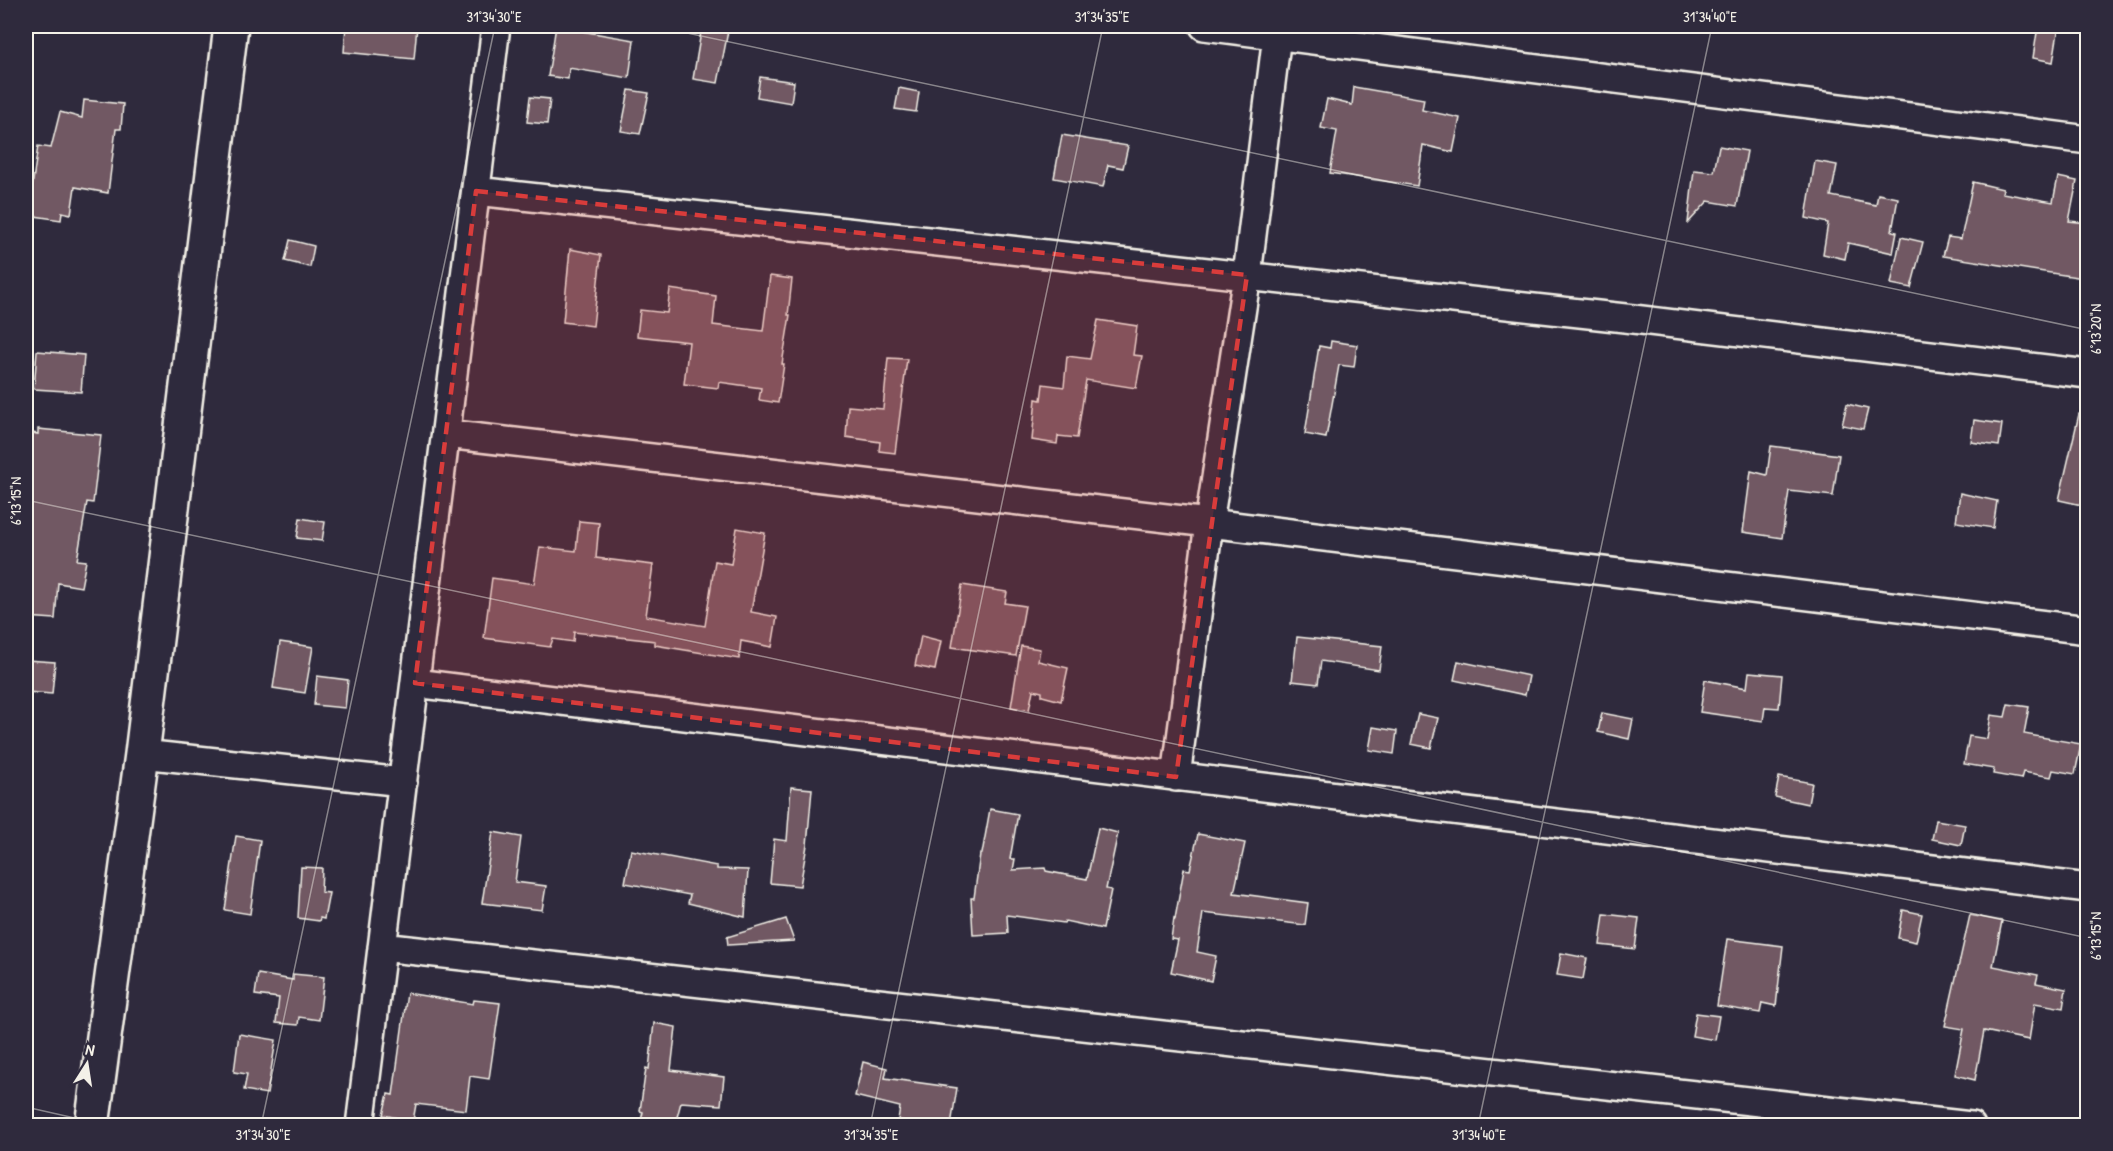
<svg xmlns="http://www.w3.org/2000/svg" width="2113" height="1151" font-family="'Patrick Hand',sans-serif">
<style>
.building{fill:#715964;stroke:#f4f1e8;stroke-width:1.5}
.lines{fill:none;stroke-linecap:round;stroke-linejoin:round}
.street-casing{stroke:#f4f1e8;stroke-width:32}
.secondary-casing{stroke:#f4f1e8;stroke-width:38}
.street{stroke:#2f2a3d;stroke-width:27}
.secondary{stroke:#2f2a3d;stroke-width:33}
.marked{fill:#d93c3b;fill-opacity:0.2;stroke:#d93c3b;stroke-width:4.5;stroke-dasharray:12 8;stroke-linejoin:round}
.ticks{fill:none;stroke:#f4f1e8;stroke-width:1.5;stroke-opacity:0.45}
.neatline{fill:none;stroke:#f4f1e8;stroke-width:2}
.ticks-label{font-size:15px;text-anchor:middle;fill:#f4f1e8}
</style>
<rect width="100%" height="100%" fill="#2f2a3d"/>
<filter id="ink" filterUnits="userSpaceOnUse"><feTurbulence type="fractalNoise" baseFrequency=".0167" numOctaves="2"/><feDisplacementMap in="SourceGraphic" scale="12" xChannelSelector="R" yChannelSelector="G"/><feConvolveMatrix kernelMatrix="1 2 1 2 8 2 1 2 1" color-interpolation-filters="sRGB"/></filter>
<g filter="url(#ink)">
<path class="building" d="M346 26H417L414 59 344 52Z
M556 26H576V30L634 40 629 78 569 68 568 79 548 76Z
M702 26H729L718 83 693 79Z
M2038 26H2059L2053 62 2033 58Z
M760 77 794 82 791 103 757 97Z
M1354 87 1424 99 1422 110 1460 118 1453 152 1423 145 1417 186 1330 173 1337 131 1321 128 1327 99 1352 105Z
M899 88 919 92 916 112 895 109Z
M629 90 649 93 640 134 621 131Z
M530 97 550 99 547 124 527 122Z
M84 100 123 104 121 129H116L108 193 75 187 71 214 62 212 61 220 28 215 38 146 51 148 60 112 82 118Z
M1062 135 1128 146 1123 168 1108 165 1103 187 1054 178Z
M1719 146 1747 151 1737 206 1708 201 1688 223 1694 170 1714 172Z
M1815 161 1837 165 1831 196 1876 205 1878 194 1898 198 1892 231 1897 232 1893 253 1848 243 1845 259 1823 254 1828 223 1806 218Z
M2058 177 2077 181 2069 221 2088 223V247L2083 278 1943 256 1948 237 1961 239 1973 182 2003 189 2002 193 2053 202Z
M1901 237 1923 242 1911 288 1891 284Z
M290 240 314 246 310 267 285 261Z
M570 249 601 255 593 326 563 322Z
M770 276 792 279 788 315H790L782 364H784L778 403 759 400 761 388 719 382 718 388 684 384 689 342 637 336 640 310 667 313 670 289 716 296 713 325 763 331Z
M1098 320 1137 326 1133 355 1142 356 1136 388 1086 380 1077 438 1058 436 1057 444 1032 440 1036 399 1041 400 1043 384 1064 387 1067 356 1090 359Z
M1331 341 1357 345 1354 367 1339 365 1326 438 1305 434 1319 346 1330 348Z
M37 351 84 355 81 392 34 389Z
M888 358 907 359 895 453 879 451 880 442 846 437 848 406 883 409Z
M1847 404 1868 409 1863 429 1842 425Z
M2079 414 2088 415V480L2082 505 2059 500Z
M1974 420 2002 424 1999 446 1971 442Z
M38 429 101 435 93 503 87 502 77 560 86 561 81 587 58 583 55 619 26 617V432L38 434Z
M1771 446 1839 455 1833 496 1789 491 1782 538 1743 532 1751 471 1767 475Z
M1960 493 1997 501 1993 528 1956 522Z
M300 518 325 522 322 541 297 538Z
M579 521 599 523 596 558 653 565 646 616 705 626 715 561 731 564 737 528 765 533 751 612 777 617 772 647 741 641 739 659 655 645V641L574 632 573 642 553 639 550 647 484 638 492 578 534 584 540 547 576 551Z
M962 585 1007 592 1005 603 1025 606 1016 656 952 647Z
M921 636 941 641 935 670 915 666Z
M1297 637 1382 646 1379 670 1321 661 1318 684 1292 681Z
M280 642 313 647 305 693 273 688Z
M1021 646 1040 649 1038 661 1068 668 1061 701 1042 696V692L1033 690 1029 710 1011 707Z
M26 660 55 662 52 694 26 692Z
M1458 661 1529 676 1525 695 1454 680Z
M1749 672 1782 675 1779 708 1765 707 1763 721 1700 712 1705 680 1747 688Z
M317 676 348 680 345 708 314 705Z
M2008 704 2029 707 2024 734 2081 744 2075 774 2053 770 2051 777 2023 772 2021 779 1993 774 1994 769 1964 764 1969 736 1987 739 1991 715 2005 717Z
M1602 713 1633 719 1629 739 1598 732Z
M1418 714 1438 718 1431 748 1411 744Z
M1373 727 1397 731 1394 754 1369 750Z
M1779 777 1812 783 1808 804 1775 797Z
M791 787 812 789 807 845 800 886 770 883 774 839 787 841Z
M990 809 1018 814 1010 859H1015L1013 870 1045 868 1046 871 1087 879 1098 828 1118 833 1106 889 1111 890 1103 929 1065 921 1064 923 1007 915 1008 933 973 935 971 898H974L980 854H982Z
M1936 820 1965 825 1961 845 1932 839Z
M493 832 521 837 515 882 546 886 542 910 482 903Z
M1198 834 1245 843 1234 893 1308 903 1305 925 1203 913 1197 952 1216 956 1211 981 1171 972 1178 940 1171 939 1174 918 1175 919 1184 869 1190 870Z
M236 836 260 840 250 914 225 910Z
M631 850 717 866V869L748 870 745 917 688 903 690 895 625 883Z
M301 867 322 868 321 892 329 893 324 919 320 918 319 921 298 918Z
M1903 910 1922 914 1916 942 1898 938Z
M1604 914 1639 918 1635 949 1600 945Z
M1970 915 2002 921 1993 966 2038 975 2036 983 2066 989 2063 1008 2035 1003 2029 1040 1984 1031 1975 1080 1955 1075 1964 1029 1945 1026Z
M786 919 794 941 728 945 727 937Z
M1727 939 1783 946 1776 1006 1762 1003 1760 1013 1717 1006Z
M1561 953 1587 958 1583 979 1557 975Z
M258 974 293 980V974L324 977 319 1020 299 1017 298 1025 276 1023 279 998 255 995Z
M407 993 473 1004 474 1000 500 1003 489 1079 470 1076 466 1110 416 1104 413 1121 383 1115 388 1094 393 1095Z
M1696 1013 1719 1016 1715 1040 1692 1036Z
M654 1023 676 1027 671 1070 724 1077 721 1105 681 1102 675 1125H640L643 1112 640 1111 646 1068 649 1069Z
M239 1034 276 1040 267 1094 244 1090 247 1074 234 1072Z
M863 1062 887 1068 885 1078 957 1088 951 1125H937L898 1120 900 1107 855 1096Z"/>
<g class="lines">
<g class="street-casing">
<path id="street" d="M1204 26 2088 140
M476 191 1625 318 2088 374
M446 434 1209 523 2088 630
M415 683 2088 888
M142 754 403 782
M1176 777 1209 523 1247 275 1277 35
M382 947 1971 1126
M360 1126 496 26"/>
</g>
<g class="secondary-casing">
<path id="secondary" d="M92 1126 142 754 231 26"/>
</g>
<use href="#street" class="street"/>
<use href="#secondary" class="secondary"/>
</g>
</g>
<path class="marked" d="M476 191 1247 275 1176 777 415 683Z"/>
<path class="ticks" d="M654 26 2088 330M26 500 2088 938M26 1107 110 1126M261 1126 495 26M870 1126 1103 26M1478 1126 1712 26M2086 1126 2088 1119"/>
<rect width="2113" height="1151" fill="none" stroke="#2f2a3d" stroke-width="66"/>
<g transform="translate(87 1064) rotate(12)" stroke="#2f2a3d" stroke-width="4.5" paint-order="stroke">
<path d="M0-4.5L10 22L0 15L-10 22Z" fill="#f4f1e8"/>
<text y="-9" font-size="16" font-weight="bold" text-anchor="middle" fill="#f4f1e8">N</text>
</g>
<rect x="33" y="33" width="2047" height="1085" class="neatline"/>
<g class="ticks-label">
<text x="494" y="22">31°34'30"E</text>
<text x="1102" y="22">31°34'35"E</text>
<text x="1710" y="22">31°34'40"E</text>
<text transform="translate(2096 329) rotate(-90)" y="5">6°13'20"N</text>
<text transform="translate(16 501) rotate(-90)" y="5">6°13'15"N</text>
<text transform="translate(2096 936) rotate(-90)" y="5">6°13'15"N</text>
<text x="263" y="1140">31°34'30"E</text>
<text x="871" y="1140">31°34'35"E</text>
<text x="1479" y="1140">31°34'40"E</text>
</g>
</svg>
